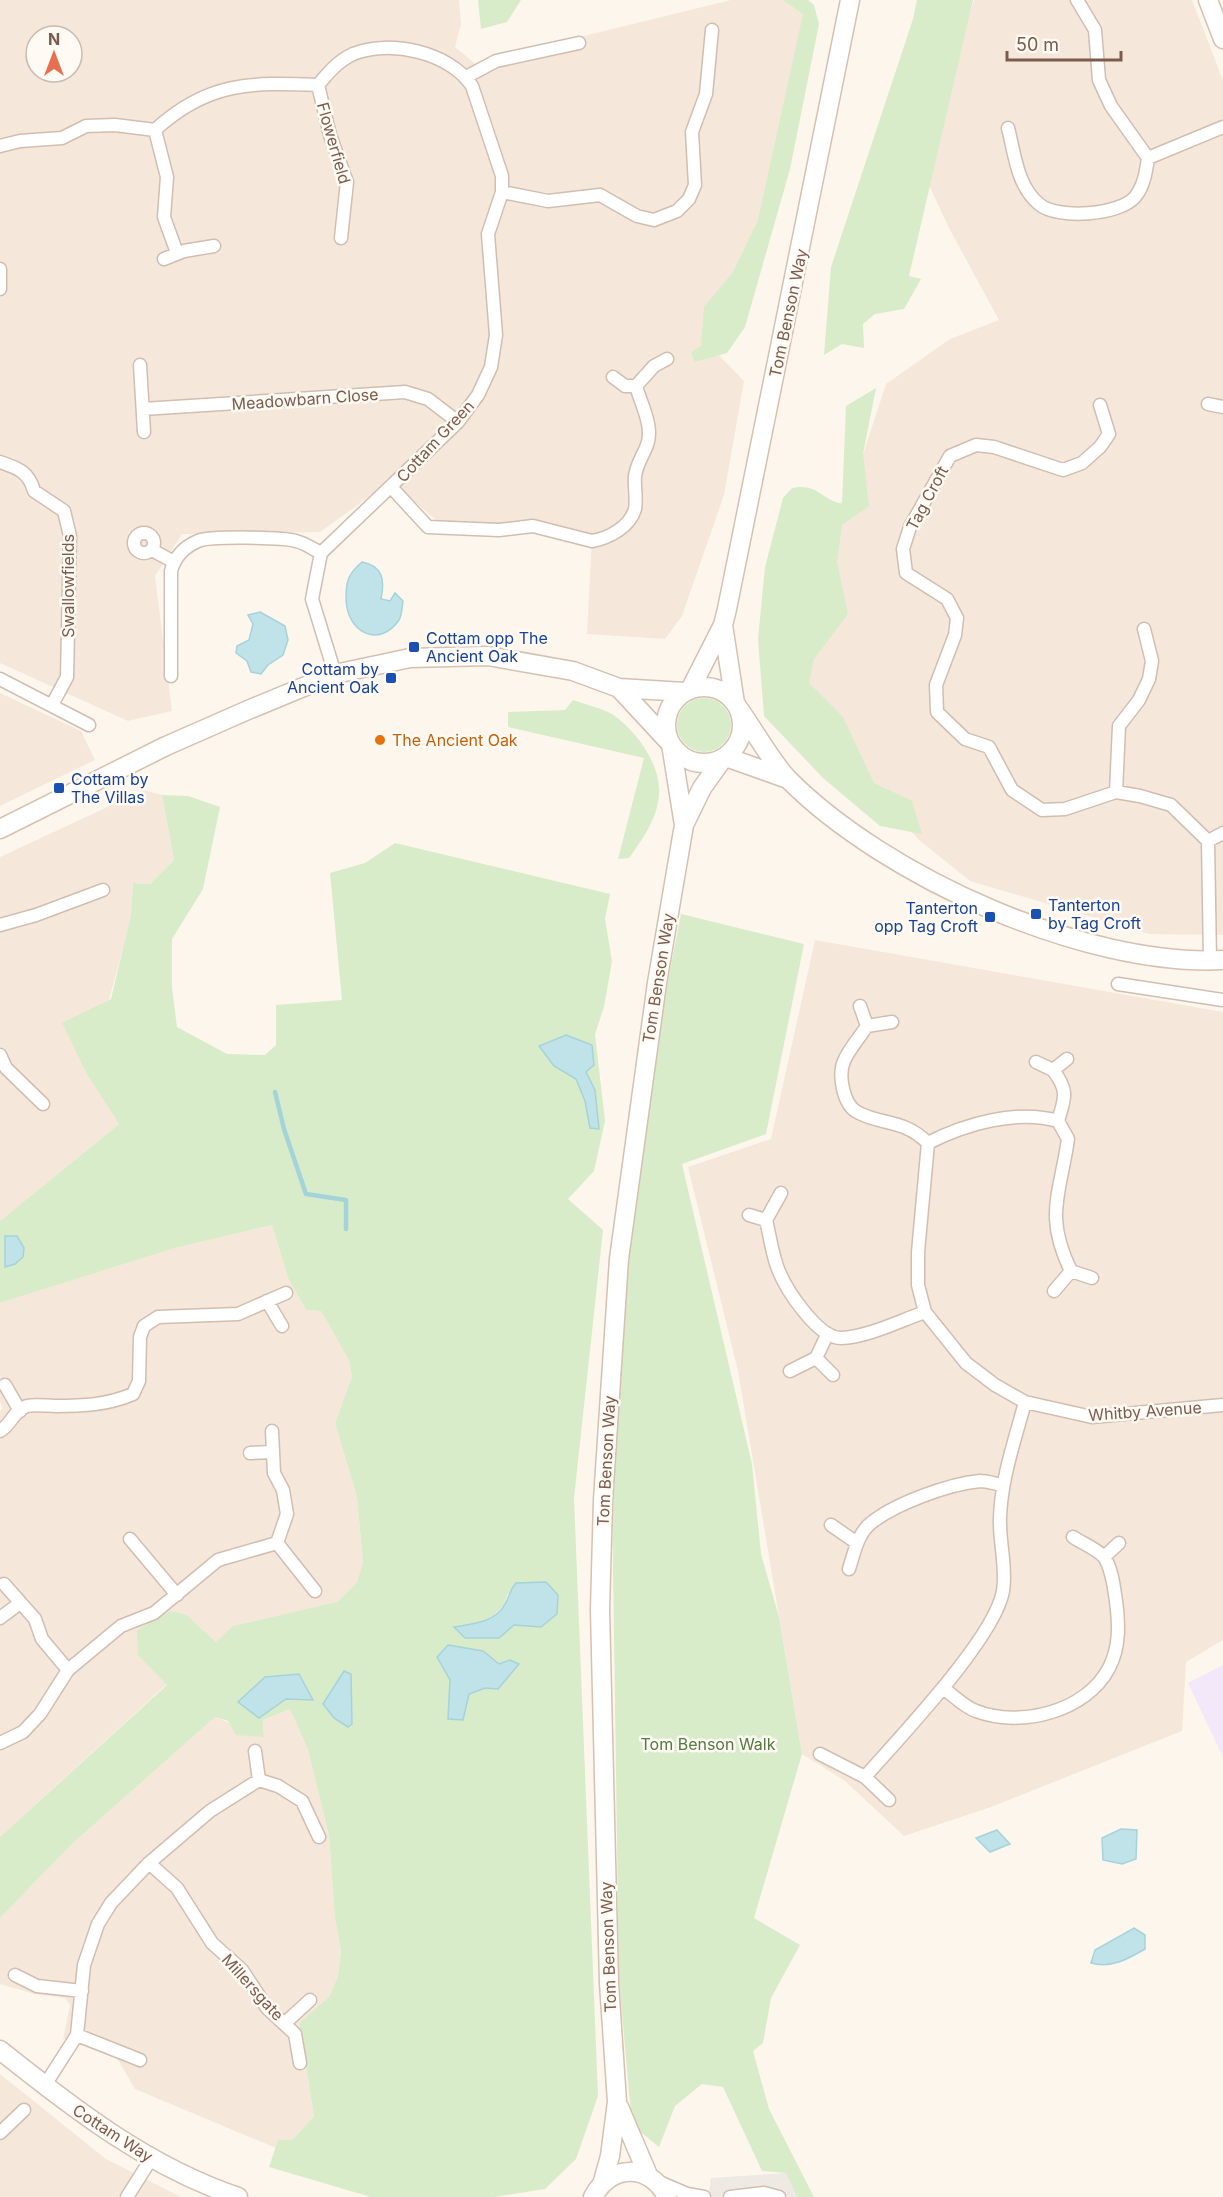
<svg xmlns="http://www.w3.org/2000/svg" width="1223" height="2197" font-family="Inter,sans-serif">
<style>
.residential{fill:#f5e8da;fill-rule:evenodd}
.industrial{fill:#efe9e4}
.education{fill:#f3e8fa}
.green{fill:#d8ecc9;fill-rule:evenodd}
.water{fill:#bfe3e8;stroke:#a5d3da;stroke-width:1.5}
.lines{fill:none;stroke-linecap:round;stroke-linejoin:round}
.stream{stroke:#a5d3da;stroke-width:4.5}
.street-casing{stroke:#d1beb0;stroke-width:15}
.secondary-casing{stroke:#d6c0b0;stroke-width:21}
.street{stroke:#fff;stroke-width:12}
.secondary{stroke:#fff;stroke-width:18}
.transit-dot{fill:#1a4fb4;stroke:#fffaf3;stroke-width:2}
.food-dot{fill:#e8710a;stroke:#fffaf3;stroke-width:2}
.labels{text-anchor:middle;stroke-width:5;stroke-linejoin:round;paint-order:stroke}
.street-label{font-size:16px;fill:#7a5c4d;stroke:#fffaf3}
.transit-label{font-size:16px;fill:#164399;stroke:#fffaf3;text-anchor:start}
.food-label{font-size:16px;fill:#c56008;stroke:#fffaf3;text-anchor:start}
.park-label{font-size:16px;fill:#537a41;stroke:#fffaf3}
</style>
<rect width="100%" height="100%" fill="#fdf6ec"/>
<path class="residential" d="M0 0H459L461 24 455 47 478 66 494 58 731 0H797L811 17 755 245 709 345 744 381 724 495 682 616 665 639 587 634 592 534 534 521 443 526 391 481 320 532 182 534 155 576 172 711 128 721 0 663ZM36 36H72V72H36Z
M974 0H1192L1223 80V935L1149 934 970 881 919 840 818 732 799 667 831 517 853 485 886 384 950 339 999 320 950 230 920 166Z
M0 693 81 731 95 760 0 806Z
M144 790 162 795 174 860 150 884 133 883 131 915 124 945 88 1076 119 1124 0 1221V857Z
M815 940 1223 1012V1640L1186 1662 1182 1731 991 1807 904 1836 845 1781 802 1754 738 1371 688 1167 771 1139Z
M272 1225 288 1278 306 1310 321 1311 349 1359 352 1377 335 1423 357 1497 363 1562 357 1582 337 1602 216 1642 187 1615 138 1655 167 1684 0 1837V1411L3 1408 0 1402V1303L175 1248Z
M290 1709 308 1750 329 1836 335 1918 341 1950 338 1976 329 1997 299 2023 314 2116 292 2140H278L276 2148 135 2089 117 2058 63 2039 70 2005 65 1998 34 1994 0 1984V1918L72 1844 215 1717 264 1737 263 1720Z
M0 2074 106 2159 181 2197H0Z"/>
<path class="industrial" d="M786 2173 797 2197H708L711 2178Z"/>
<path class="education" d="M1223 1665V1757L1188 1683Z"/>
<path class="green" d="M478 0H521L507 22 481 29Z
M783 0H808L814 5 819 24 790 169 745 327 727 353 695 362 691 352 701 346 704 307 733 272 758 220 803 14Z
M917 0H973L909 276 921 279 904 309 875 314 863 324 864 348 842 344 824 355 831 267 913 19Z
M876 388 863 454 869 506 842 525 837 562 848 614 814 659 809 683 843 717 874 783 912 801 922 834 880 826 823 778 764 716 758 639 765 567 783 498 792 488C818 483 820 499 842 504L846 406Z
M677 725a27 27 0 1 1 54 0a27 27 0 1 1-54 0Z
M573 700C584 704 597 707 608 712 619 717 632 731 639 740 673 786 660 816 629 858L618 859 644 758 508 727V712L565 710Z
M162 795 188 796 220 807 203 889 172 939V987L177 1027 227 1054 265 1055 276 1045V1005L342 1000 330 873 365 863 395 843 610 894 605 919 612 961 604 1007 595 1034 605 1121 594 1171 568 1199 603 1230 574 1498 598 2096 576 2159 545 2189 494 2197H371L269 2167 278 2140H292L314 2116 299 2023 329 1997 338 1976 341 1950 335 1918 329 1836 308 1750 290 1709 263 1720 264 1737 236 1735 228 1721 215 1717 72 1844 0 1918V1837L167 1685 138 1655 137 1630 170 1611 187 1615 216 1642 233 1626 337 1602 357 1582 363 1562 357 1497 335 1423 352 1377 349 1360 321 1311 306 1310 288 1278 272 1225 175 1248 0 1303V1221L119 1124 88 1076 62 1023 111 999 131 915 133 883 150 884 174 860ZM539 1046C585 1065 597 1078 599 1129L590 1128 585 1101 576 1079 554 1066ZM508 1593 541 1627 514 1625 498 1638 455 1627C478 1622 502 1620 508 1593ZM483 1651 499 1664 510 1660 485 1688 469 1694 448 1719 450 1680ZM299 1674 312 1699H286Z
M681 914 804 944 766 1134 682 1164 752 1464 761 1554 779 1617 802 1754 754 1918 800 1945 771 1998 763 2043 753 2051 769 2109 814 2197H797L786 2173 762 2171 723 2087 702 2084 675 2106 659 2147 632 2125 619 1980 612 1497 624 1252 667 985Z"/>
<path class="water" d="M362 562C383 566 385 580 381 599L390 601 395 593 403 601C402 607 402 615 399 620 380 648 347 634 346 599 346 581 348 574 362 562Z
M260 612 285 626 288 640 283 655 268 665 261 674 251 672 247 661 236 653 237 646 249 640 253 624 248 615Z
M566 1035 592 1045 594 1065 586 1072 595 1090 599 1129 590 1128 585 1101 576 1079 554 1066 539 1046Z
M5 1236H17L24 1248 23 1257 15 1264 5 1267Z
M546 1582 558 1595 557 1614 541 1627 514 1625 499 1638H465L454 1627C472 1624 496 1622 505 1604 510 1596 509 1591 516 1583Z
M448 1645 483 1651 499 1664 510 1660 519 1664 498 1689 485 1688 469 1694 463 1720 448 1719 450 1680 437 1657Z
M344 1671 351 1674 352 1724 348 1727 334 1718 323 1704Z
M299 1674 313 1700 286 1699 259 1718 238 1702 265 1677Z
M1121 1829 1137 1830 1136 1859 1122 1864 1103 1860 1102 1838Z
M997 1830 1010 1844 990 1852 976 1838Z
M1134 1928 1145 1935V1949C1128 1959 1110 1969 1091 1963L1095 1950Z"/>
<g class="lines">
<path class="stream" d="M275 1092 284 1129 306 1194 346 1200V1229"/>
<g class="street-casing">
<path id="street" d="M1077 0 1095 30 1099 80 1111 106 1148 158
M466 77 496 61 579 43
M318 85 330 135 347 182 341 238
M1008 128C1015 155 1017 186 1039 204 1057 220 1120 215 1135 197 1144 186 1146 172 1148 158L1223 127
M155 130 167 177 164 217 177 253
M0 146 20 141 62 138 86 126 115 125 155 130C207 82 251 82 318 85 328 73 338 61 353 54 389 39 450 52 472 86L502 176V192L488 234 496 335 491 367 478 395 458 422 321 553 312 599 335 674
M502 192 548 201 600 195 637 216 654 220 677 211 689 199 695 185 692 132 706 94 712 30
M164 259 184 251 214 246
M0 269V289
M140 365 144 432
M613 377 625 386H636L654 366 667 359
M1208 404 1223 407
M1100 405 1109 434 1100 447 1082 463 1063 470 994 447 976 445 950 456 910 527 903 549 906 573 947 599 957 618 955 635 936 685 937 712 965 739 989 747 1012 790 1042 810 1065 809 1116 792 1140 796 1171 805 1208 841 1223 833
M143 409 405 392 428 399 458 422
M0 462C18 468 29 472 34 491L64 511 70 536 67 677 52 705
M392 488 428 527 499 530 533 526 592 541C609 538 630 527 635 509 637 499 634 486 635 476 637 463 643 456 647 445 654 427 641 404 636 386
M134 543a10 10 0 1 1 20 0a10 10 0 1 1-20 0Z
M152 550 174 562
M171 676V571C175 556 184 547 198 541 209 536 283 537 296 541 305 543 313 549 321 553
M0 679 89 725
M1116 792 1119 726 1139 700 1149 679 1152 661 1144 629
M1208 841 1210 961
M0 925 36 915 103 890
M1118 984 1223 1000
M860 1006 867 1026C860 1037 849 1049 844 1061 838 1075 843 1104 857 1112 883 1126 902 1118 928 1143L918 1252V1285L925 1312 966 1363 995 1385 1025 1402 1092 1417 1223 1405
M867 1026 892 1022
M0 1055 6 1068 43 1104
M1067 1059 1053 1070C1069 1091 1065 1098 1058 1121L1068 1139C1060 1195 1044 1216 1071 1271L1092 1278
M1036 1062 1053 1070
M928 1143C965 1124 1017 1109 1058 1121
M781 1193 766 1220C770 1236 772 1254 778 1269 786 1290 818 1338 841 1338 868 1337 899 1321 925 1312
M749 1215 766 1220
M1054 1291 1071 1271
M267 1301 282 1326
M827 1335 816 1358 833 1375
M790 1371 816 1358
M5 1385 20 1411
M0 1431C11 1425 14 1410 27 1406 35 1404 47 1406 55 1406 83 1406 107 1405 133 1394L139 1381 140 1337 144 1326 158 1317 238 1314 286 1293
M250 1453 272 1452
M831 1525 857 1543
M130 1539 177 1595
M277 1543 315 1591
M1104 1557 1119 1543
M849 1569C854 1553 858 1533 871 1523 896 1503 949 1484 980 1481 987 1481 996 1484 1003 1485
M4 1584 35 1619 42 1639 68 1670
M0 1618 20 1603
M943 1688C953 1695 964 1707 976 1711 1020 1728 1086 1712 1109 1668 1120 1647 1119 1624 1116 1601 1114 1588 1112 1568 1104 1557 1097 1549 1082 1543 1073 1537
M0 1743 23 1732 40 1714 68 1670 121 1626 154 1613 218 1560 277 1543 287 1514 283 1490 274 1473 272 1431
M255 1751 259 1780
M820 1754 865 1777 889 1800
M865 1777C898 1739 995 1638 1003 1591 1007 1568 999 1542 1000 1518 1001 1479 1015 1440 1025 1402
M149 1863 177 1888 212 1943 242 1970 267 2008 295 2034 300 2063
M15 1975 37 1986 82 1991
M285 2023 310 2000
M77 2035 140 2060
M45 2085 77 2035 84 1965 98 1924 111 1903 149 1863 210 1811 259 1780 278 1786 302 1801 319 1837
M0 2133 24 2110
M659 2182 687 2194 704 2197
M127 2197 151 2159
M730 2197 764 2193 779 2197"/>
</g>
<g class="secondary-casing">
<path id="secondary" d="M1208 0 1223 39
M723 625 735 703
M666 725a38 38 0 1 1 76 0a38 38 0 1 1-76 0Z
M619 688 669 742
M690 690 723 625 727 609 850 0
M739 709C754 730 772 763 789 780 886 877 1085 967 1223 960
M671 744 684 825
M726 757 788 779
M0 829 166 746 248 710 335 674 410 658 488 656 573 671 619 688 684 692
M0 2050C76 2110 145 2165 238 2197
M619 2107 648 2175
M603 2181 610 2156 617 2102 609 1983 600 1610 603 1500 619 1259 657 983 684 825 702 788 722 760
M593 2197C610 2164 650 2163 667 2197"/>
</g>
<use href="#street" class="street"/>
<use href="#secondary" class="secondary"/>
</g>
<g class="transit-dot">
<rect x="408" y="641" width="12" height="12" rx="3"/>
<rect x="385" y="672" width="12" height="12" rx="3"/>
<rect x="53" y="782" width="12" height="12" rx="3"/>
<rect x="1030" y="908" width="12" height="12" rx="3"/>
<rect x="984" y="911" width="12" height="12" rx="3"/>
</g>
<circle class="food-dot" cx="380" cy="740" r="6"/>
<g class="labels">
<g class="street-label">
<text transform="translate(334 143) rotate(74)" y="6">Flowerfield</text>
<text transform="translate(788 313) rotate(-78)" y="6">Tom Benson Way</text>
<text transform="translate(305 399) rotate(-4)" y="6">Meadowbarn Close</text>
<text transform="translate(435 441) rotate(-47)" y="6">Cottam Green</text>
<text transform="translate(927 498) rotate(-62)" y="6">Tag Croft</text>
<text transform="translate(68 586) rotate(-90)" y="6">Swallowfields</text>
<text transform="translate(658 978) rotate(-81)" y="6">Tom Benson Way</text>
<text transform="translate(1145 1411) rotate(-4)" y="6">Whitby Avenue</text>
<text transform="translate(606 1461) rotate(-87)" y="6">Tom Benson Way</text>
<text transform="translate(608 1947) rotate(-92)" y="6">Tom Benson Way</text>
<text transform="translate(253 1987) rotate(48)" y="6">Millersgate</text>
<text transform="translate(113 2133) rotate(33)" y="6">Cottam Way</text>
</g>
<g class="transit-label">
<text x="426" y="644">Cottam opp The<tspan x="426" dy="18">Ancient Oak</tspan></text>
<text x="379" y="675" text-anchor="end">Cottam by<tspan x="379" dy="18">Ancient Oak</tspan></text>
<text x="71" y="785">Cottam by<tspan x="71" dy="18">The Villas</tspan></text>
<text x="1048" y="911">Tanterton<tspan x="1048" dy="18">by Tag Croft</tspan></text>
<text x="978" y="914" text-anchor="end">Tanterton<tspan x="978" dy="18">opp Tag Croft</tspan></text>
</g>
<g class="food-label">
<text x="392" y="746">The Ancient Oak</text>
</g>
<g class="park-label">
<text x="708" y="1750">Tom Benson Walk</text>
</g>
</g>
<g transform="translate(54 54)"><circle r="28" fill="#fffaf3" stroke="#cabbb1" stroke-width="1.5"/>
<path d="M0-4.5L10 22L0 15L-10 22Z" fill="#e76f51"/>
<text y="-9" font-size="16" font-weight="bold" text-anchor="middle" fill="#7a5c4d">N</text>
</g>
<path d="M1007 51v9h114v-9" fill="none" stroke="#7a5c4d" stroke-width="3"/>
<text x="1016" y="51" font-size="18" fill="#7a5c4d" stroke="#fffaf3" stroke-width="4.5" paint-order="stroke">50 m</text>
</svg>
